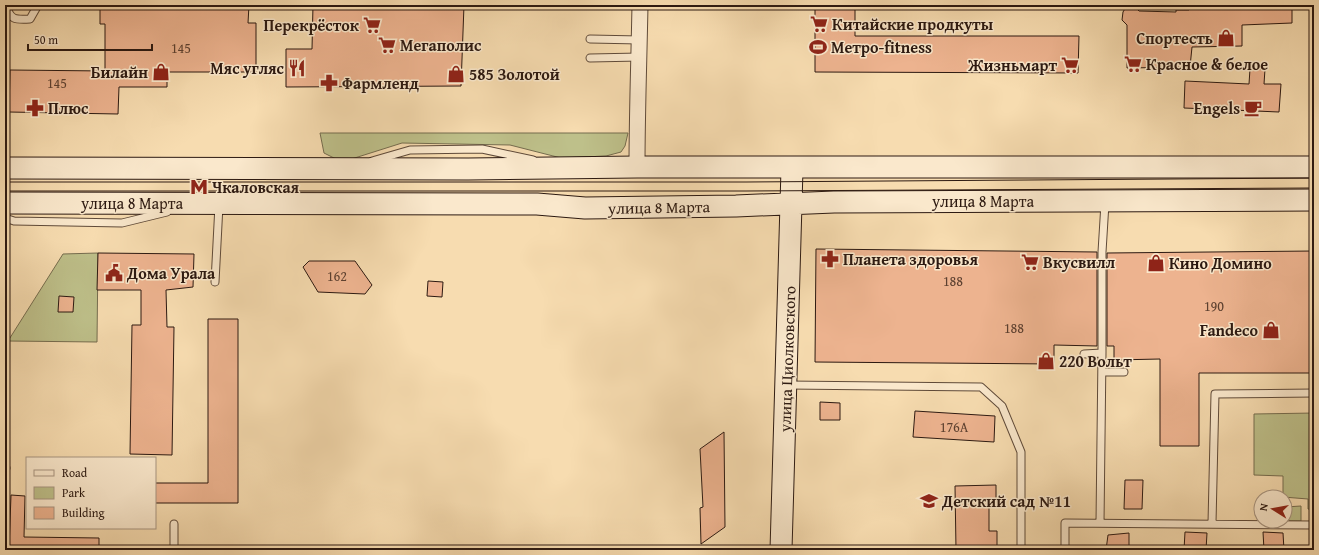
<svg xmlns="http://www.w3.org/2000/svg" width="1319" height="555" font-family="'Gentium Book Plus',serif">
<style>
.green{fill:#bec08a;stroke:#756c4e}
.building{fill:#edb38f;stroke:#2c1911}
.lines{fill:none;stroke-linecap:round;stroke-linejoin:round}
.lane-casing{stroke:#5f4a39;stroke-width:9}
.street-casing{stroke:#5f4a39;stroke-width:17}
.secondary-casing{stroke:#2c1911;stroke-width:23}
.lane{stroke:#fae8cc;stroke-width:7}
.street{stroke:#fae8cc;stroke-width:15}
.secondary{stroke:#fae8cc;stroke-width:21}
.tram{stroke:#2c1911;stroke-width:1}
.labels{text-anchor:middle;stroke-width:3;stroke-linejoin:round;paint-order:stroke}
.number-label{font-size:14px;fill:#5c4030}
.poi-label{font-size:16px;font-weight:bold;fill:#2c1911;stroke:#fae8cc;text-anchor:start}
.street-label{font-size:16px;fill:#2c1911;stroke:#fae8cc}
</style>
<rect width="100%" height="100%" fill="#f7dcb0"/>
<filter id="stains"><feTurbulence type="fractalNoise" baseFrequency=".005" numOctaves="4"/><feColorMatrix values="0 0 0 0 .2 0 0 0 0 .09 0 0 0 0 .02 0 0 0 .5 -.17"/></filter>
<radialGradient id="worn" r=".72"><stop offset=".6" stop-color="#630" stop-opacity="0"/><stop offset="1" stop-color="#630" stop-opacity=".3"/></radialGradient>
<path class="green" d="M320 133H628L625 146 621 152 606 156 561 158 510 145 402 143 342 162 324 153Z
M98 253 97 342 8 341 63 254Z
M1314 413V510L1308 509V499L1283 497V476L1254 475V414Z
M1301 506V521H1285V507Z"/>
<path class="building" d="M100 5H165L164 9H227V5H249L248 23H256V72H167V87H119L118 114 9 112 10 70 105 71V24H100Z
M313 5H464L461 86 286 87V49H312Z
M815 5H855V36H1079L1078 73 815 72Z
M1189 5H1292V23L1242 25V46L1192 47 1190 67 1127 68V25L1122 20 1123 12 1126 7H1135L1139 11 1176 12V10H1189Z
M1250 69H1265L1264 84H1281L1279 112 1184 108 1185 81 1249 84Z
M816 249 1097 252V346L1054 345V364L815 362Z
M1314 251V373H1199V446H1160V359L1114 360V346H1107V253Z
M98 253 194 254 193 287 166 290 167 327H174L172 455 130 454 132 325H141V290H97Z
M309 261H355L372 285 365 294 318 292 303 267Z
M428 281 443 282 442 297 427 296Z
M59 296 74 297 73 312H58Z
M208 319H238V503H155V483H208Z
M820 402 840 403V420H820Z
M915 411 995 416 994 442 913 437Z
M724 432 725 527 701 544 700 508 703 507 700 449Z
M1125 480H1143L1142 509H1124Z
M996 485V503H989V531H997V550H956L955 486Z
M11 495 25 496 24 537 99 538V550H9Z
M1185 532 1207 533 1206 550H1184Z
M1263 532 1283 533 1284 550H1264Z
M1129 533V550H1106L1108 535Z"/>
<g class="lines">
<g class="lane-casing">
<path id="lane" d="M6 5C10 20 15 20 30 19L38 5
M590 39 640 40
M590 58 640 57
M372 161 410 150 482 149 533 160
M5 218 14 221 122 223 167 212
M215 282 219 205
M1084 354 1102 353V252L1105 203
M1102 372H1124
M787 385 981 387 1002 406 1021 452V550
M5 468H6
M1100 523 1102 353
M1212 523 1215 394 1314 393
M174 550V524
M1065 550V523L1314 525"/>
</g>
<g class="street-casing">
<path id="street" d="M637 167C637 113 639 59 640 5"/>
</g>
<g class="secondary-casing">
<path id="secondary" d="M5 168 468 169 637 167H1314
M5 203 537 204 585 208 736 206 834 202 1314 200
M781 550 792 169"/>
</g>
<use href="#lane" class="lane"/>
<use href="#street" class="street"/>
<use href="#secondary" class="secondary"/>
<path class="tram" d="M5 182H746L1314 178
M5 191H746L1314 188"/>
</g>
<defs>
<g id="supermarket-bare" transform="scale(1.38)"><path d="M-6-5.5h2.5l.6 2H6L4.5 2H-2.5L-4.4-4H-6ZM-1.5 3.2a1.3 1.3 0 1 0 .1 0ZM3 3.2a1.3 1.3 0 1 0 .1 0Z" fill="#8f2418" stroke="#fae8cc" stroke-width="2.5" paint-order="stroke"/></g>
<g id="shop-bare" transform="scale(1.38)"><path d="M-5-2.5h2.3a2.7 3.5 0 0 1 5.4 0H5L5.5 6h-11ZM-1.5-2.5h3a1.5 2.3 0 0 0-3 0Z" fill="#8f2418" stroke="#fae8cc" stroke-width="2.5" paint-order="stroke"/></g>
<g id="stadium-bare" transform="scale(1.38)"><path d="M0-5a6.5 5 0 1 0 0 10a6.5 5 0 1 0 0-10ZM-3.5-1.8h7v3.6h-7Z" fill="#8f2418" stroke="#fae8cc" stroke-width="2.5" paint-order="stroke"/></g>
<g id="restaurant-bare" transform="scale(1.38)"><path d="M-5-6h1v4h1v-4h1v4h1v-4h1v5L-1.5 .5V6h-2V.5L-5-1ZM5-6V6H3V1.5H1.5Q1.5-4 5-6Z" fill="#8f2418" stroke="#fae8cc" stroke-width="2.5" paint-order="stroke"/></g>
<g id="pharmacy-bare" transform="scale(1.38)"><path d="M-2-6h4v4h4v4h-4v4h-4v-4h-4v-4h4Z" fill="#8f2418" stroke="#fae8cc" stroke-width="2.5" paint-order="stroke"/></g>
<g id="cafe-bare" transform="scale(1.38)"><path d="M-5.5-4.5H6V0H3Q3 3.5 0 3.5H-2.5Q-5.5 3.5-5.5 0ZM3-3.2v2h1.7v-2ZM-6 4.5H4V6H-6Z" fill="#8f2418" stroke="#fae8cc" stroke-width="2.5" paint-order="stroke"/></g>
<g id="metro-bare" transform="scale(1.38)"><path d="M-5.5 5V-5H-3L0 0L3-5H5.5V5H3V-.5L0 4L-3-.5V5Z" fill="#8f2418" stroke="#fae8cc" stroke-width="2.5" paint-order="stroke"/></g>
<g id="civic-bare" transform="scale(1.38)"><path d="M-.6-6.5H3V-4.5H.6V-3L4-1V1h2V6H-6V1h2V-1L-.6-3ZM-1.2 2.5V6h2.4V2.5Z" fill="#8f2418" stroke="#fae8cc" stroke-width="2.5" paint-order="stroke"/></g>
<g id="school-bare" transform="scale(1.38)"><path d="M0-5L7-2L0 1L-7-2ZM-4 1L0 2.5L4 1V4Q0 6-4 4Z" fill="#8f2418" stroke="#fae8cc" stroke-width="2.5" paint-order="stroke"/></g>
</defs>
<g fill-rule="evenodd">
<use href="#supermarket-bare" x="819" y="24"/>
<use href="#supermarket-bare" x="372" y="25"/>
<use href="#shop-bare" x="1226" y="38"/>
<use href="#supermarket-bare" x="387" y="45"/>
<use href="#stadium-bare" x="818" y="47"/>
<use href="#supermarket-bare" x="1133" y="64"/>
<use href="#supermarket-bare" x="1070" y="65"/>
<use href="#restaurant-bare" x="297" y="68"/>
<use href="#shop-bare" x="161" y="72"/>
<use href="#shop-bare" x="456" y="74"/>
<use href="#pharmacy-bare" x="329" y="83"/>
<use href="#pharmacy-bare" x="35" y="108"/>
<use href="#cafe-bare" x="1253" y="108"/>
<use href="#metro-bare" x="199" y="187"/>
<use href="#pharmacy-bare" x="830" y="259"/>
<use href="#supermarket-bare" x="1030" y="262"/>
<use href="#shop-bare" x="1156" y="263"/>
<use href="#civic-bare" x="114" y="273"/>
<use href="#shop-bare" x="1271" y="330"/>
<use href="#shop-bare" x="1046" y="361"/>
<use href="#school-bare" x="929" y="501"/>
</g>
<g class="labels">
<g class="number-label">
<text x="181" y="53">145</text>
<text x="57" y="88">145</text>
<text x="337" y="281">162</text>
<text x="953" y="286">188</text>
<text x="1214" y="311">190</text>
<text x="1014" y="333">188</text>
<text x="954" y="432">176А</text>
</g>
<g class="poi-label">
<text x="832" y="30">Китайские продкуты</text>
<text x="359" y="31" text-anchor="end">Перекрёсток</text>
<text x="1213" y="44" text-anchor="end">Спортесть</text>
<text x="400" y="51">Мегаполис</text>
<text x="831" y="53">Метро-fitness</text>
<text x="1146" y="70">Красное &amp; белое</text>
<text x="1057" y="71" text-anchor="end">Жизньмарт</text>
<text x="284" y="74" text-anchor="end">Мяс угляс</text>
<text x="148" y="78" text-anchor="end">Билайн</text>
<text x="469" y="80">585 Золотой</text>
<text x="342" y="89">Фармленд</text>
<text x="48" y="114">Плюс</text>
<text x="1240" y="114" text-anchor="end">Engels</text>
<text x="212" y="193">Чкаловская</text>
<text x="843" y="265">Планета здоровья</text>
<text x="1043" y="268">Вкусвилл</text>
<text x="1169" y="269">Кино Домино</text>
<text x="127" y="279">Дома Урала</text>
<text x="1258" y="336" text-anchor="end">Fandeco</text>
<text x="1059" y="367">220 Вольт</text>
<text x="942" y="507">Детский сад №11</text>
</g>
<g class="street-label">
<text x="983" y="207">улица 8 Марта</text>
<text x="132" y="209">улица 8 Марта</text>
<text transform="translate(659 207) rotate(-1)" y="6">улица 8 Марта</text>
<text transform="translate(787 359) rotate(-88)" y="6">улица Циолковского</text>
</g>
</g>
<rect width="1319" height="555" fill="none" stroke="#f7dcb0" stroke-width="20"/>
<rect x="6" y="6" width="1307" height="543" fill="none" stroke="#2c1911" stroke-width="2"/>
<rect x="10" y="10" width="1299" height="535" fill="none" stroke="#2c1911"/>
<rect x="26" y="457" width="130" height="72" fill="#fae8cc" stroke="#a89581"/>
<rect x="34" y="470" width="20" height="6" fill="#fae8cc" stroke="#a89581"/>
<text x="62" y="477" font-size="12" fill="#2c1911">Road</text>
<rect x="34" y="487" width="20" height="12" fill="#bec08a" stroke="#a89581"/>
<text x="62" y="497" font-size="12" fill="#2c1911">Park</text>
<rect x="34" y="507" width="20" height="12" fill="#edb38f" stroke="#a89581"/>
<text x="62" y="517" font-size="12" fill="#2c1911">Building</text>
<g transform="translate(1273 509) rotate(281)"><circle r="19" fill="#fae8cc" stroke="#a89581"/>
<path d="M0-3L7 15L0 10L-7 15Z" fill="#8f2418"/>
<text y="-6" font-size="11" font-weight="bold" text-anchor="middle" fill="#2c1911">N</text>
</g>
<path d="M28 44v6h124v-6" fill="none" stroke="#2c1911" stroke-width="2"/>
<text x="34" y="44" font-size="12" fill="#2c1911" stroke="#fae8cc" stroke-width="3" paint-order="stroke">50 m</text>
<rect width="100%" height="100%" filter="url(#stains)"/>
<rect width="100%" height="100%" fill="url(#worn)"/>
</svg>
